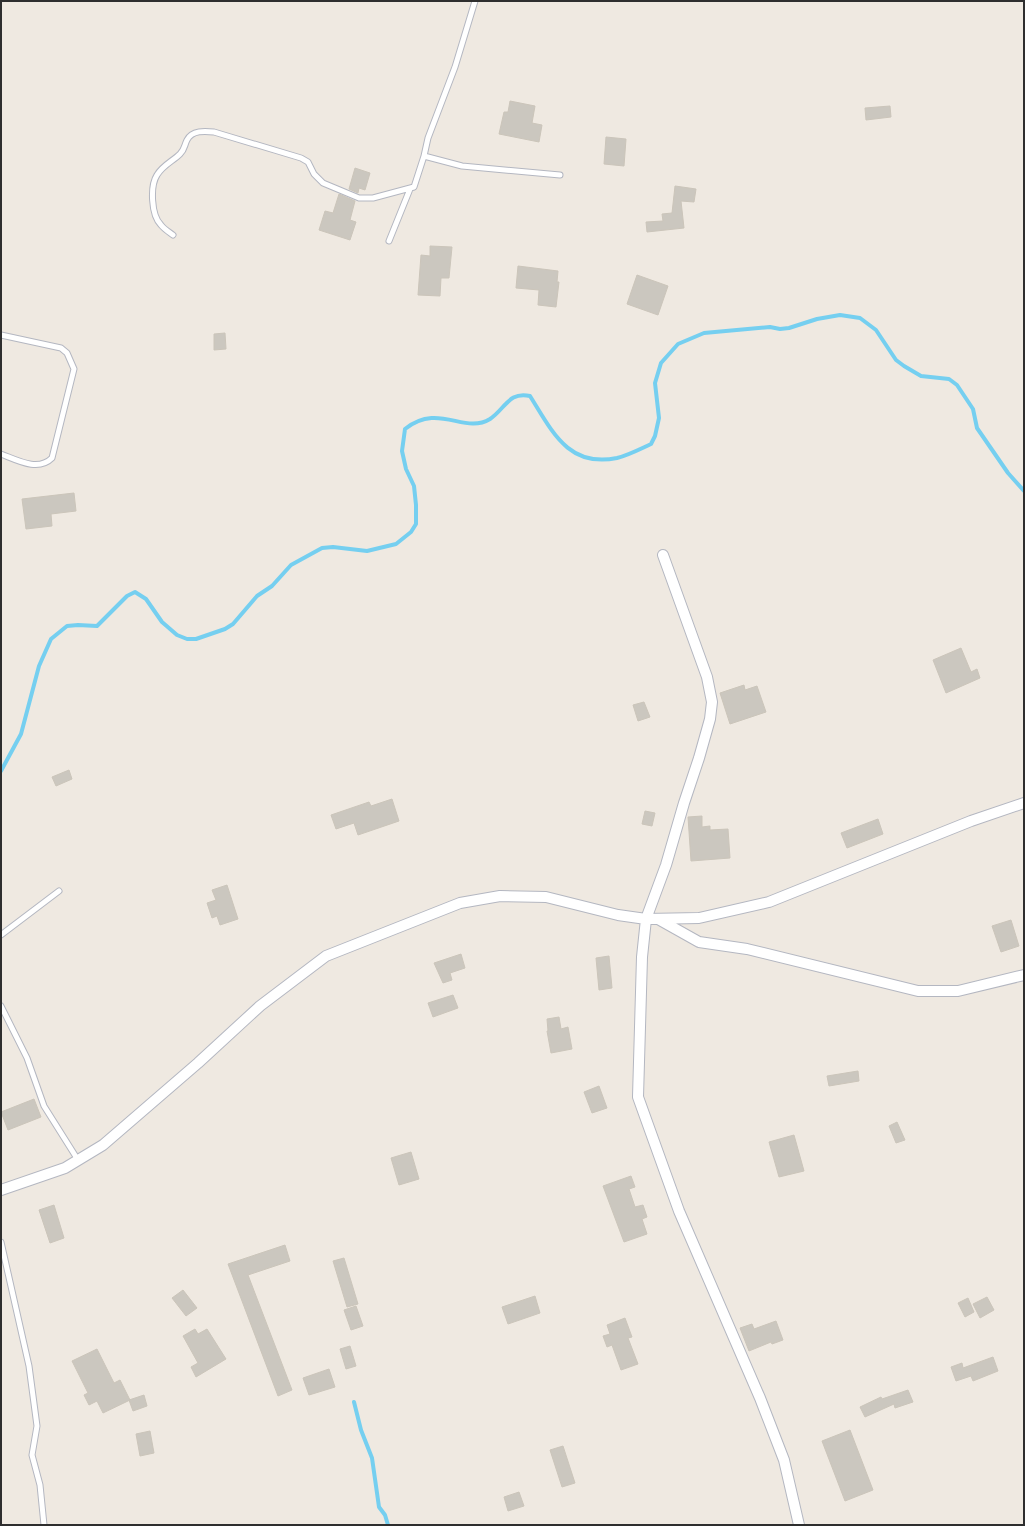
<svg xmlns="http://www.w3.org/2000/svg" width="1025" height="1526" font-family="'Noto Sans',sans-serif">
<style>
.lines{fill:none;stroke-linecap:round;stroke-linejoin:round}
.stream{stroke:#75cff0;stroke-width:4}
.building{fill:#cbc7bf;stroke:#cbc5ba}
.lane-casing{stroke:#b4b7c1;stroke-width:7}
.street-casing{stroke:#b4b7c1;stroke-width:12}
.lane{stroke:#fff;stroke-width:5}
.street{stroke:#fff;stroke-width:10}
</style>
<rect width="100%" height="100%" fill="#efe9e1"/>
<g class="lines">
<path class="stream" d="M1 771 21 734 39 666 51 639 67 626 78 625 97 626 127 596 135 592 146 599 162 622 177 635 187 639H196L225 629 233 624 257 596 272 586 291 565 322 548 333 547 367 551 396 544 411 532 416 524V505L414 486 406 469 402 451 405 429C439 402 464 435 490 419 505 409 509 391 530 396 552 431 568 468 617 458 629 455 640 449 651 444L655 436 659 418 655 383 661 363 678 344 704 333 770 327 780 329 789 328 817 319 840 315 860 318 876 330 896 360 904 366 921 376 949 379 957 385 973 409 977 428 1008 473 1024 491
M354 1402 361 1430 372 1458 379 1507 385 1515 388 1525"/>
</g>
<path class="building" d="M510 101 535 106 532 123 542 125 539 142 499 134 504 112H508Z
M890 106 891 117 866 120 865 108Z
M606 137 626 139 624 166 604 164Z
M355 168 370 173 365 190 359 188 358 193 349 189Z
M675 186 696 189 694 202 681 201 684 228 647 232 646 222 663 221 662 214 672 213Z
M339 194 355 201 350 220 356 222 350 240 319 230 325 211 333 213Z
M430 246 452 247 449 278H441L440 296 418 295 421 255 430 256Z
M518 266 558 271 557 282H559L556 307 538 305 539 290 516 288Z
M637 275 668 286 658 315 627 304Z
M225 333 226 349 214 350V334Z
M74 493 76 511 51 514 52 526 26 529 22 499Z
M961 648 971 672 977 669 980 678 946 693 933 660Z
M744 685 745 690 757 686 766 712 730 724 720 693Z
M644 702 650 717 638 721 633 705Z
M69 770 72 779 56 786 52 777Z
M392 799 399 821 358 835 354 823 336 829 331 815 369 802 371 806Z
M645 811 655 813 652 826 642 824Z
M702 816V827L710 826V830L728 829 730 858 691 861 688 817Z
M878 819 883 834 847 848 841 833Z
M227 885 238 919 220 925 217 916 212 918 207 903 216 900 212 890Z
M1011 920 1019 946 1001 952 992 926Z
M461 954 465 968 450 973 452 980 443 983 434 963Z
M609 956 612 988 599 990 596 958Z
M453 995 458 1008 433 1017 428 1003Z
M559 1017 561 1029 568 1027 572 1049 551 1053 547 1031H548L547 1019Z
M858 1071 859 1081 829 1086 827 1076Z
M599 1086 607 1108 592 1113 584 1092Z
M34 1099 41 1117 8 1130 1 1112Z
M897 1122 905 1140 896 1143 889 1126Z
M794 1135 804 1171 779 1177 769 1142Z
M411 1152 419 1179 399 1185 391 1158Z
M631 1176 635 1187 629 1189 635 1207 643 1205 647 1217 642 1219 647 1234 624 1242 603 1186Z
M54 1205 64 1238 50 1243 39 1210Z
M285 1245 290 1261 248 1275 292 1390 278 1396 228 1264Z
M344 1258 358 1304 347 1307 333 1261Z
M183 1290 197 1308 186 1316 172 1298Z
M535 1296 540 1313 508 1324 502 1307Z
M987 1297 994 1310 980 1318 973 1304Z
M968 1298 974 1312 965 1317 958 1303Z
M356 1306 363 1326 351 1330 344 1310Z
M625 1318 632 1337 628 1338 638 1364 621 1370 612 1345 607 1347 603 1336 610 1334 607 1325Z
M776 1321 783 1340 772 1344 771 1342 749 1351 740 1328 752 1324 754 1329Z
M195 1329 198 1334 207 1329 226 1359 196 1377 191 1367 198 1363 183 1336Z
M350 1346 356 1366 346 1369 340 1349Z
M97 1349 114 1383 120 1380 130 1400 103 1413 97 1401 89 1405 84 1395 88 1393 72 1361Z
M993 1357 998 1371 973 1381 971 1376 956 1381 951 1367 962 1363 963 1368Z
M329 1369 335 1387 309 1395 303 1378Z
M908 1390 913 1402 895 1408 894 1404 865 1417 860 1407 881 1397 882 1399Z
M144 1395 147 1406 133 1411 129 1400Z
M850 1430 873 1490 845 1501 822 1441Z
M150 1431 154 1453 140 1456 136 1434Z
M563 1446 575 1483 562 1487 550 1450Z
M519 1492 524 1506 508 1511 504 1497Z"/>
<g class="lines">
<g class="lane-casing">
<path id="lane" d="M475 1 455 67 428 138 424 156 462 166 560 175
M173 235C169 232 164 229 161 225 151 215 150 186 157 175 163 165 173 161 180 154 185 149 184 146 187 140 192 130 205 131 214 132L301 158 308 162 314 174 323 183 359 198H373L414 187 424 156
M389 241 410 189
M1 335 61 348 67 353 74 369 52 458C38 472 17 460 1 454
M1 935 59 891
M1 1006 27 1058 44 1106 78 1160
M1 1242 29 1366 37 1426 32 1455 40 1485 44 1525"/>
</g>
<g class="street-casing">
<path id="street" d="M663 555 707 677 712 702 710 719 699 758 684 803 666 865 646 919 642 957 638 1097 679 1211 760 1398 784 1460 799 1525
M658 919 699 942 747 949 918 991H958L1024 975
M1 1190 65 1168 103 1145 198 1063 260 1006 326 956 460 903 500 896 546 897 618 915 646 919 699 918 769 902 971 821 1024 803"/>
</g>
<use href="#lane" class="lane"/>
<use href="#street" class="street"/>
</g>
<rect width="1025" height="1526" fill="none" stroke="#2e2e2e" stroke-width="4"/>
</svg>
